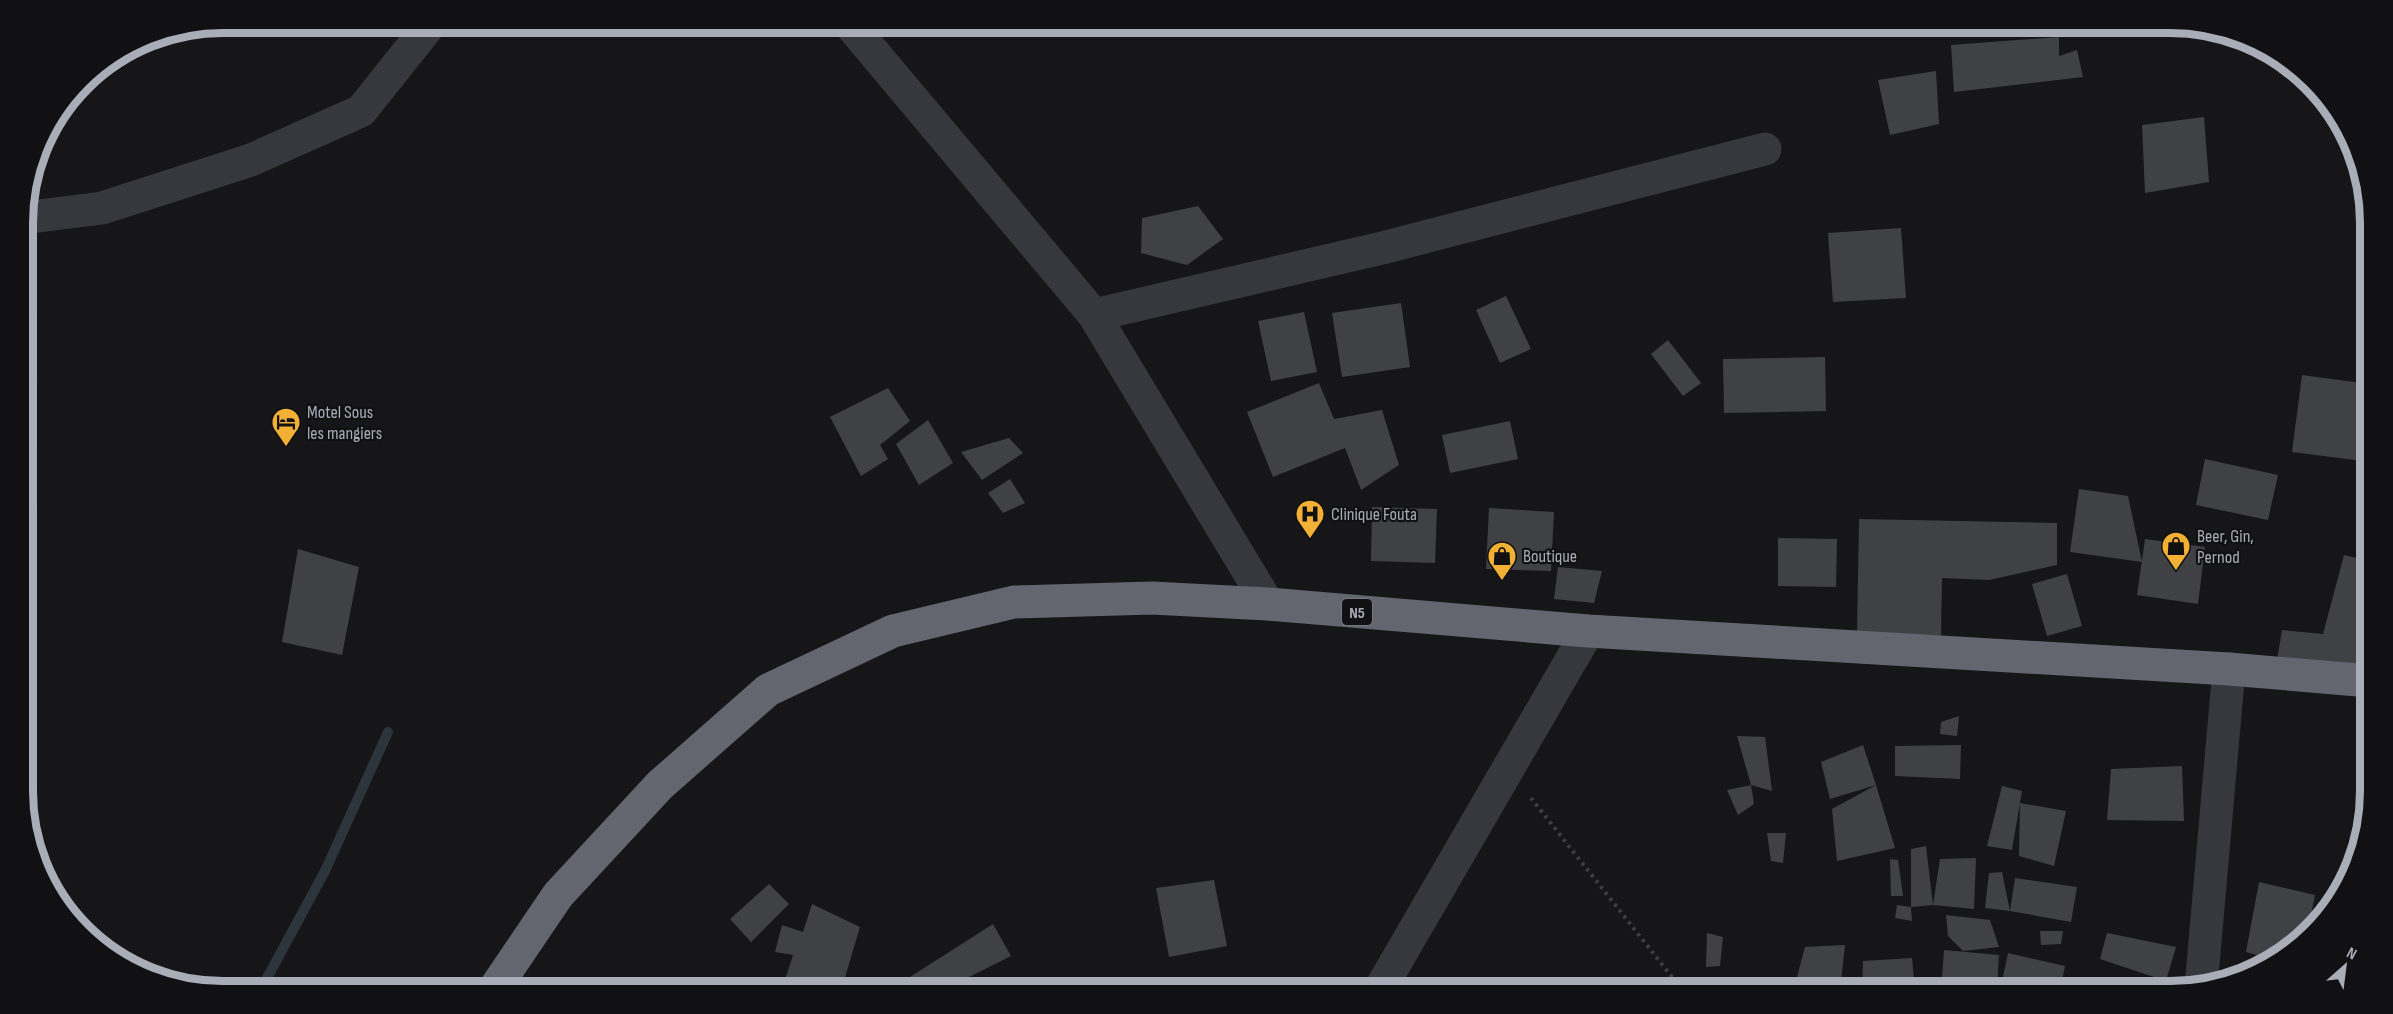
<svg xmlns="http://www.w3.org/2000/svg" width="2393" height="1014" font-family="'Sofia Sans Condensed',sans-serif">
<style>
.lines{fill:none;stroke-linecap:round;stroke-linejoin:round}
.stream{stroke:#2c353c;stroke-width:10}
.building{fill:#404145}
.path{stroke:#3d3f44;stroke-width:4;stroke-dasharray:3 4.5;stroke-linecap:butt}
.street{stroke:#37383d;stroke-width:33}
.highway{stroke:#63666e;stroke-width:33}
.labels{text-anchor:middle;stroke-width:4.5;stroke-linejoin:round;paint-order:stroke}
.shield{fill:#111113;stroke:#7b7e86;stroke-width:1.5}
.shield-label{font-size:16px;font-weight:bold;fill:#a8adb8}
.poi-label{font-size:18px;fill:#a8adb8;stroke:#111113;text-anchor:start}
.rim{fill:none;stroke:#a8adb8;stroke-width:8}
</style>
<rect width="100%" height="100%" fill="#161618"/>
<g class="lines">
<path class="stream" d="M260 991 325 871 388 732"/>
</g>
<path class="building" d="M2059 37V56L2077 50 2083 77 1954 92 1951 45Z
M1936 71 1939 124 1890 135 1878 80Z
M2204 117 2209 182 2145 193 2142 125Z
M1198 206 1223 239 1187 265 1141 253 1142 218Z
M1901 228 1906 298 1833 302 1828 233Z
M1506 296 1531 349 1500 363 1476 310Z
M1401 303 1410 367 1342 377 1332 313Z
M1304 312 1317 372 1271 381 1258 321Z
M1668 340 1701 383 1683 396 1651 354Z
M1825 357 1826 411 1724 413 1723 359Z
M2302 375 2369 384V408L2363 461 2292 452Z
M1319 383 1334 419 1382 410 1399 465 1361 490 1345 448 1273 477 1247 412Z
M888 388 910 421 880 445 888 459 861 476 830 417Z
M928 420 953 463 919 485 896 444Z
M1510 421 1518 459 1450 473 1442 435Z
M1009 438 1023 453 982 480 961 452Z
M2205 459 2278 475 2268 520 2196 505Z
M1010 479 1025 503 1003 513 988 493Z
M2079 489 2128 496 2142 562 2070 552Z
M1372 507 1437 509 1435 563 1371 561Z
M1489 508 1554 512 1551 571 1486 569Z
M1859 519 2057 523V565L1989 580 1942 578 1941 636 1857 634Z
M1778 538 1837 539 1836 587 1778 586Z
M2145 539 2205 547 2198 604 2137 595Z
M298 549 359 567 342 655 282 642Z
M2344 555 2370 561V668L2277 660 2282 630 2323 634Z
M1558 567 1602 571 1594 603 1554 599Z
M2067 574 2082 626 2047 636 2032 584Z
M1959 716 1957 736 1940 734 1941 722Z
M1737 736 1765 737 1772 791 1751 785Z
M1863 745 1876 785 1830 799 1821 762Z
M1961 745 1960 779 1895 776V746Z
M2182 766 2184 821 2107 820 2111 769Z
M1751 785 1754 804 1738 815 1727 790Z
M1876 785 1895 848 1837 861 1832 809Z
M2002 786 2022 791 2012 850 1987 846Z
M2020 803 2066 811 2054 866 2019 856Z
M1767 833H1786L1783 863 1771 861Z
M1926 846 1933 905 1911 907V849Z
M1976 858 1974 909 1933 905 1940 859Z
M1890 859 1898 860 1903 896H1891Z
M2002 872 2010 911 1985 908 1989 873Z
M2015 878 2077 887 2071 922 2010 911Z
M1214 880 1227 946 1169 957 1156 888Z
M2259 882 2315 895 2308 930 2292 950 2274 960 2246 952Z
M769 884 789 904 751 942 730 919Z
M812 904 860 927 841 991H826L785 980 793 955 775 952 782 925 803 932Z
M1897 905 1911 907 1912 921 1895 918Z
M1946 915 1990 920 1999 947 1963 951 1948 936Z
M993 924 1011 956 967 978 974 991H904L899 984Z
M2040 931H2063L2061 944 2041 945Z
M1707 933 1723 937 1720 966 1706 967Z
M2107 933 2176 947 2166 981 2100 959Z
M1845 945 1840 991 1794 988 1805 947Z
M1944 950 1999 955 1997 991H1941Z
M2008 953 2065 966 2060 991H2000Z
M1912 958 1915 991H1862L1863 961Z
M2268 963 2239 979 2245 964Z"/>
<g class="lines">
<path class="path" d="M1531 798 1683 991"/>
<path class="street" d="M848 22 1094 315 1268 604
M23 218 102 208 251 160 361 111 432 22
M1094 315 1382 248 1765 149
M2201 987 2229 669
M1379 991 1588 631"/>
<path class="highway" d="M493 991 558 895 660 785 768 690 893 631 1014 602 1152 598 1268 604 1588 631 2229 669 2370 681"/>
</g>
<defs>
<g id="hotel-pin" transform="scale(1.5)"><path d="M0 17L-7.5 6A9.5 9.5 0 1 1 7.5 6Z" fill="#f2b134" stroke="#111113"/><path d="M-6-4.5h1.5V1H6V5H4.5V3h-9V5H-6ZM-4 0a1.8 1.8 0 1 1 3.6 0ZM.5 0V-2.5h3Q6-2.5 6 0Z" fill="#111"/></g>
<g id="hospital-pin" transform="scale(1.5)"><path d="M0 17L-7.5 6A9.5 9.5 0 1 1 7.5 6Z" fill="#f2b134" stroke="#111113"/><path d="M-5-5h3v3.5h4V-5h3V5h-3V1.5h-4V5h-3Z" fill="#111"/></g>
<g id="shop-pin" transform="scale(1.5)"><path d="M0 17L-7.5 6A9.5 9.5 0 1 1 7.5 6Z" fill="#f2b134" stroke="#111113"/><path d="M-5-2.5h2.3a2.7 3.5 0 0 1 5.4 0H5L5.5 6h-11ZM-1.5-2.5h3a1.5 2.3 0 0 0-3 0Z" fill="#111"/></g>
</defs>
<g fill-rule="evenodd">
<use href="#hotel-pin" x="286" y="422"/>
<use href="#hospital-pin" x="1310" y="514"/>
<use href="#shop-pin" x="2176" y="546"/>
<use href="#shop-pin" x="1502" y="556"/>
</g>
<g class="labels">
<rect class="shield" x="1342" y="599" width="30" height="26" rx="4.5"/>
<g class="shield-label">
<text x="1357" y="618">N5</text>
</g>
<g class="poi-label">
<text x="307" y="418">Motel Sous<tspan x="307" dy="21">les mangiers</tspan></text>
<text x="1331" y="520">Clinique Fouta</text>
<text x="2197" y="542">Beer, Gin,<tspan x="2197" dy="21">Pernod</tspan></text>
<text x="1523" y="562">Boutique</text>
</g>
</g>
<path d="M0 0H2393V1014H0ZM223 33H2170A190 190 0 0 1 2360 223V791A190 190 0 0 1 2170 981H223A190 190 0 0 1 33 791V223A190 190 0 0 1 223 33Z" fill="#111113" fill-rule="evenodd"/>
<path class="rim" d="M223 33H2170A190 190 0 0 1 2360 223V791A190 190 0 0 1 2170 981H223A190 190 0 0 1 33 791V223A190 190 0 0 1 223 33Z"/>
<g transform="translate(2345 966) rotate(28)" stroke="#111113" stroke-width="4.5" paint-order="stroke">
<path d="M0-4.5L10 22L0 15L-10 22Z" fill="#a8adb8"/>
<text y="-9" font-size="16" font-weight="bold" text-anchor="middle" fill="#a8adb8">N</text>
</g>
</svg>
